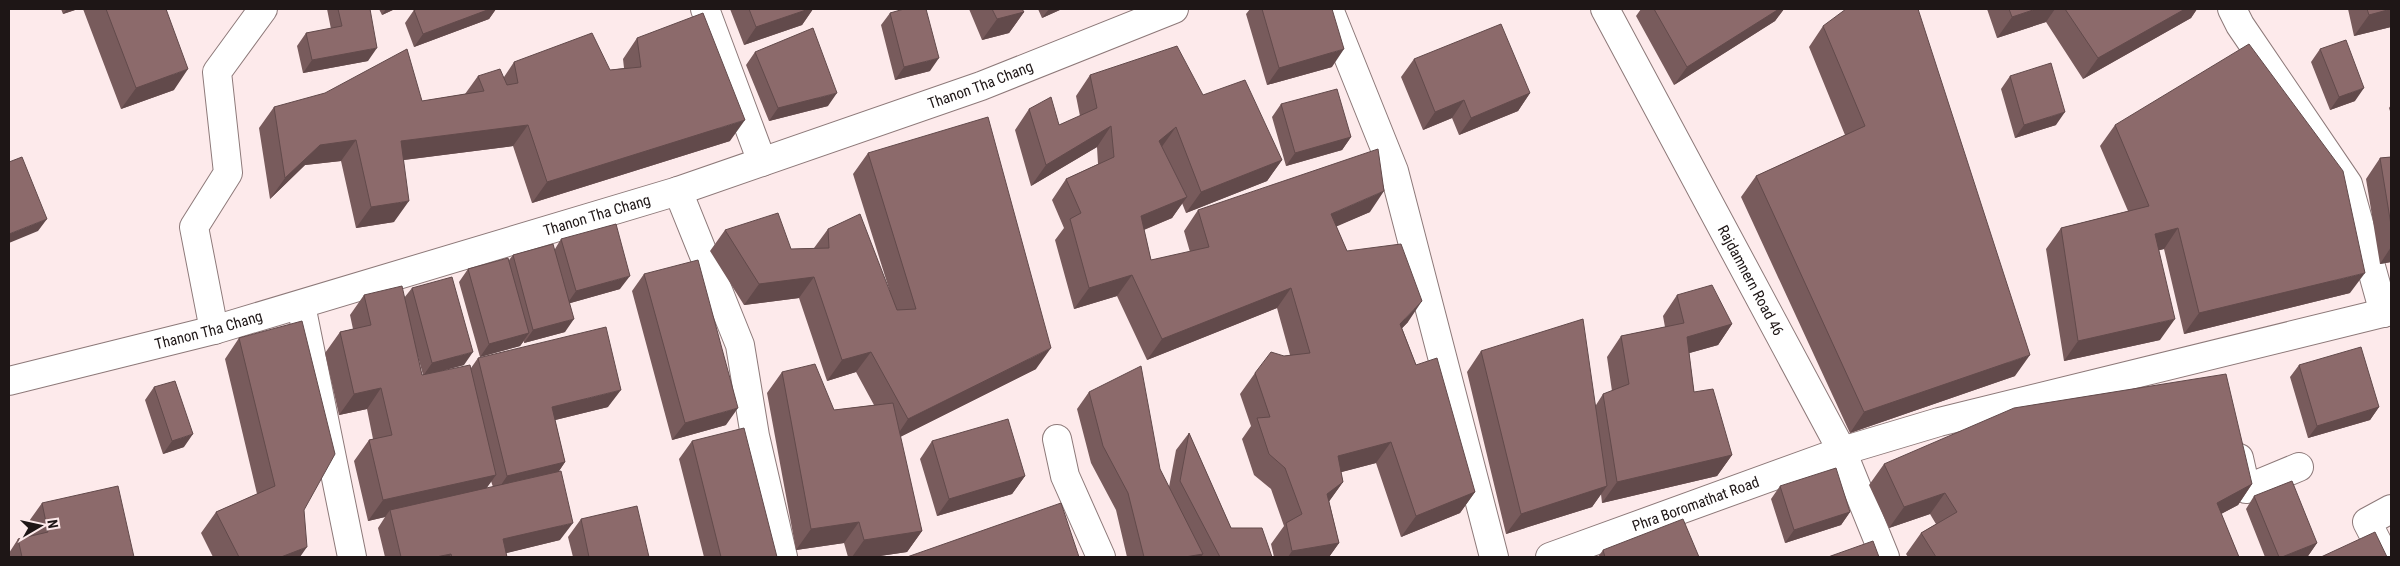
<svg xmlns="http://www.w3.org/2000/svg" width="2400" height="566" font-family="'Roboto Condensed',sans-serif">
<style>
.lines{fill:none;stroke-linecap:round;stroke-linejoin:round}
.minor-casing{stroke:#8d7979;stroke-width:30}
.minor{stroke:#fff;stroke-width:28}
.wall{fill:#785b5c;fill-rule:evenodd}
.shaded-wall{fill:#624a4b}
.building{fill:#8c6a6b;stroke:#624a4b}
.labels{text-anchor:middle;stroke-width:4;stroke-linejoin:round;paint-order:stroke}
.street-label{font-size:15px;fill:#1e1616;stroke:#fdeaeb}
</style>
<rect width="100%" height="100%" fill="#fdeaeb"/>
<g class="lines">
<g class="minor-casing">
<g id="minor">
<path d="M705 9 762 162"/>
<path d="M1329 9 1394 171 1494 557"/>
<path id="s1" d="M1605 9 1842 451 1885 557"/>
<path d="M2232 9 2240 25 2348 184 2384 313"/>
<path d="M678 191 740 345 755 436 783 557"/>
<path d="M301 305 352 557"/>
<path d="M214 330 194 227 228 173 217 72 263 9"/>
<path id="s2" d="M9 381 214 330 678 191 981 86 1174 9"/>
<path d="M1057 439 1065 476 1101 557"/>
<path d="M2239 458 2246 489 2299 467"/>
<path id="s3" d="M1550 557 1842 451 1939 422 2391 311"/>
<path d="M2385 557 2367 522 2391 509"/>
</g>
</g>
<use href="#minor" class="minor"/>
</g>
<path class="wall" d="M61 9H78L63 14Z
M83 9H166L174 90 121 109Z
M327 9H370L368 61 303 73 297 46 306 33 331 29Z
M379 9H395L382 15Z
M418 9H496L489 19 414 47 405 23 414 10Z
M730 9H813L802 25 744 45Z
M969 9H1022L1024 12 1009 33 982 40Z
M1038 9H1062L1042 18Z
M1250 9H1332V67L1267 85 1246 14Z
M1641 9H1784L1775 21 1674 85 1636 16Z
M1987 9H2197L2191 18 2083 79 2046 22 1997 38Z
M2348 9H2391V27L2354 36Z
M890 13 930 71 895 80 881 25Z
M1823 26 2015 376 1850 433 1741 197 1756 176 1845 135 1809 47Z
M637 38 730 141 532 203 513 146 404 160 394 222 356 228 341 161 305 165 270 199 259 128 274 107 422 101 465 94 478 76 504 77 514 62 610 70 624 68 623 59Z
M2320 49 2355 101 2330 110 2311 62Z
M755 52 828 106 769 121 746 65Z
M1414 59 1530 93 1518 111 1459 135 1452 118 1423 130 1401 77Z
M1090 75 1203 95 1282 160 1267 181 1186 213 1182 203 1172 218 1144 230 1151 260 1190 252 1184 231 1198 210 1370 212 1336 226 1347 251 1408 322 1402 328 1416 365 1475 492 1460 513 1401 537 1376 463 1341 472 1343 482 1329 501 1339 543 1329 557H1274L1271 544 1284 526 1271 489 1254 475 1242 439 1251 426 1240 394 1255 373 1284 356 1290 355 1277 308 1147 360 1117 296 1074 309 1055 240 1064 228 1052 200 1066 179 1098 164 1097 147 1031 186 1015 130 1029 109 1059 125 1080 116 1076 96Z
M2010 76 2056 125 2015 138 2001 89Z
M1281 104 1351 137 1342 150 1286 166 1272 117Z
M2391 105V114L2389 108Z
M2115 125 2350 293 2184 334 2164 249 2159 250 2160 340 2064 361 2046 249 2061 228 2128 211 2100 146Z
M868 153 1036 369 900 437 922 531 907 552 873 557H848L844 543 796 550 767 393 782 372 834 410 874 405 856 372 827 381 799 298 744 305 710 251 725 230 791 249 814 248 828 229 890 292 853 174Z
M2391 157V262L2380 264 2366 179 2380 158Z
M561 239 620 289 570 303 565 332 524 343V341L520 346 480 357 459 282 468 269 509 260 513 255 555 249Z
M644 274 726 425 672 440 632 291Z
M412 288 464 365 437 372 471 368 478 358 608 407 555 420 565 462 559 471 560 540 506 553 507 557H385L378 528 385 517 368 521 354 461 369 440 373 439 367 409 339 415 325 353 340 332 353 329 350 315 364 295 404 298ZM417 353 423 375H422ZM491 481 493 487 486 488Z
M1677 295 1732 324 1718 345 1689 353 1694 392 1732 455 1717 476 1602 503 1601 494 1592 507 1506 534 1467 372 1481 351 1596 405 1603 394 1612 391 1607 357 1621 336 1665 327 1663 316Z
M239 338 304 510 300 557H213L201 533 216 512 257 494 225 359Z
M2299 365 2379 407 2370 420 2308 438 2290 377Z
M154 387 184 447 163 454 145 400Z
M1089 392 1160 469 1169 487 1176 450 1189 433 1231 528 1272 557H1127L1116 510 1091 463 1077 409Z
M692 441 777 557H704L679 459Z
M932 441 1025 476 1012 494 937 516 920 459Z
M1884 464 2252 484 2238 505 2221 514 2239 557H1908L1906 554 1921 533 1936 524 1930 514 1889 528 1869 485Z
M1780 486 1850 512 1841 525 1785 543 1771 499Z
M2254 496 2317 543 2308 556 2305 557H2265L2246 509Z
M42 503 134 557H9V553L18 539 30 536 27 524Z
M581 519 649 557H573L568 537Z
M1603 550 1699 557H1598Z"/>
<path class="shaded-wall" d="M67 9H78L63 14Z
M386 9H395L382 15Z
M490 9H496L489 19 414 47 423 34Z
M809 9H813L802 25 744 45 756 27Z
M1049 9H1062L1042 18Z
M1779 9H1784L1775 21 1674 85 1687 67Z
M2036 9H2055L2046 22 1997 38 2012 17Z
M2185 9H2197L2191 18 2083 79 2098 58Z
M2391 9V27L2354 36 2369 15Z
M1024 12 1009 33 982 40 997 19Z
M377 48 368 61 303 73 312 60Z
M1344 49 1332 67 1267 85 1279 68Z
M939 58 930 71 895 80 904 67Z
M188 69 174 90 121 109 136 88Z
M2364 88 2355 101 2330 110 2339 97Z
M837 93 828 106 769 121 778 108Z
M1530 93 1518 111 1459 135 1471 118Z
M1464 100 1452 118 1423 130 1435 112Z
M2065 112 2056 125 2015 138 2024 125Z
M745 120 730 141 532 203 547 182Z
M528 125 513 146 387 162 401 141Z
M1111 126 1097 147 1031 186 1046 165Z
M1176 127 1161 148 1159 141Z
M1351 137 1342 150 1286 166 1295 153Z
M356 140 341 161 305 165 270 199 285 178 320 145Z
M1282 160 1267 181 1186 213 1201 192Z
M1384 191 1370 212 1317 235 1331 214Z
M1187 197 1172 218 1126 237 1141 216Z
M409 201 394 222 356 228 371 207Z
M47 219 38 231 9 243V234Z
M2178 228 2164 249 2140 255 2155 234Z
M2391 247V262L2380 264Z
M2365 273 2350 293 2184 334 2199 313Z
M1132 275 1117 296 1074 309 1089 288Z
M630 276 620 289 567 304 576 291Z
M814 277 799 298 744 305 759 284Z
M1291 288 1277 308 1147 360 1162 339Z
M1422 301 1408 322 1386 345 1400 324Z
M574 319 565 332 524 343 533 330Z
M2175 319 2160 340 2064 361 2078 341Z
M1732 324 1718 345 1672 358 1687 337Z
M529 333 520 346 480 357 489 344Z
M1051 348 1036 369 894 440 908 419Z
M473 352 464 365 423 376 432 363Z
M871 352 856 372 827 381 842 360Z
M2030 355 2015 376 1850 433 1864 412Z
M381 388 367 409 339 415 354 394Z
M621 390 608 407 539 424 552 407Z
M2379 407 2370 420 2308 438 2317 426Z
M738 408 726 425 672 440 685 423Z
M193 434 184 447 163 454 172 441Z
M1391 442 1376 463 1323 477 1338 456Z
M1732 455 1717 476 1602 503 1617 482Z
M565 462 553 480 495 494 507 476Z
M496 475 481 496 390 510 385 517 368 521 383 500Z
M1025 476 1012 494 937 516 949 499Z
M1343 482 1328 503 1327 494Z
M2252 484 2238 505 2202 524 2217 503Z
M1607 486 1592 507 1506 534 1521 514Z
M1475 492 1460 513 1401 537 1416 516Z
M1945 493 1930 514 1889 528 1904 507Z
M1850 512 1841 525 1785 543 1794 530Z
M859 522 844 543 796 550 811 529Z
M573 523 560 540 491 557 503 539Z
M922 531 907 552 873 557H852L864 540Z
M1339 543 1329 557H1288L1292 551Z
M2317 543 2308 556 2305 557H2282Z
M307 547 300 557H281Z
M451 554 449 557H436Z
M1203 554 1201 557H1185Z"/>
<path class="building" d="M106 9H166L188 69 136 88Z
M338 9H370L377 48 312 60 306 33 342 26Z
M418 9H490L423 34 414 10Z
M749 9H809L756 27Z
M904 9H926L939 58 904 67 890 13Z
M992 9H1022L1024 12 997 19Z
M1262 9H1332L1344 49 1279 68Z
M1654 9H1779L1687 67Z
M1846 9H1918L2030 355 1864 412 1756 176 1865 126 1823 26Z
M2009 9H2036L2012 17Z
M2065 9H2185L2098 58Z
M2367 9H2391L2369 15Z
M703 13 745 120 547 182 528 125 401 141 409 201 371 207 356 140 320 145 285 178 274 107 325 93 407 49 422 101 484 91 478 76 500 69 507 85 518 83 514 62 592 33 610 70 641 67 637 38Z
M1501 24 1530 93 1471 118 1464 100 1435 112 1414 59Z
M813 28 837 93 778 108 755 52Z
M2346 40 2364 88 2339 97 2320 49Z
M2249 44 2343 171 2365 273 2199 313 2178 228 2155 234 2175 319 2078 341 2061 228 2149 206 2115 125Z
M1177 46 1203 95 1245 80 1282 160 1201 192 1176 127 1159 141 1187 197 1141 216 1151 260 1209 247 1198 210 1378 149 1384 191 1331 214 1347 251 1401 244 1422 301 1400 324 1416 365 1437 358 1475 492 1416 516 1391 442 1338 456 1343 482 1327 494 1339 543 1292 551 1286 523 1302 514 1285 468 1269 454 1257 418 1270 417 1255 373 1271 352 1284 356 1310 353 1291 288 1162 339 1132 275 1089 288 1070 219 1081 213 1066 179 1114 157 1111 126 1046 165 1029 109 1051 97 1059 125 1097 108 1090 75Z
M2051 63 2065 112 2024 125 2010 76Z
M1337 89 1351 137 1295 153 1281 104Z
M988 117 1051 348 908 419 871 352 842 360 814 277 759 284 725 230 778 213 791 249 829 248 828 229 860 214 897 310 916 309 868 153Z
M22 157 47 219 9 234V162Z
M2391 157V225L2380 158Z
M616 224 630 276 576 291 561 239Z
M553 244 574 319 533 330 513 255Z
M508 258 529 333 489 344 468 269Z
M698 260 738 408 685 423 644 274Z
M452 277 473 352 432 363 412 288Z
M1712 285 1732 324 1687 337 1694 392 1713 389 1732 455 1617 482 1603 394 1629 384 1621 336 1684 323 1677 295Z
M402 286 422 375 470 365 496 475 383 500 369 440 392 435 381 388 354 394 340 332 371 325 364 295Z
M1583 319 1607 486 1521 514 1481 351Z
M302 321 335 454 304 510 307 547 281 557H239L216 512 275 486 239 338Z
M606 327 621 390 552 407 565 462 507 476 478 358Z
M2361 347 2379 407 2317 426 2299 365Z
M815 364 834 410 893 403 922 531 864 540 859 522 811 529 782 372Z
M1141 366 1160 469 1203 554 1185 557H1144L1128 493 1103 446 1089 392Z
M2226 374 2252 484 2217 503 2239 557H1936L1921 533 1957 512 1945 493 1904 507 1884 464 2014 408Z
M175 381 193 434 172 441 154 387Z
M1008 419 1025 476 949 499 932 441Z
M744 428 777 557H721L692 441Z
M1189 433 1231 528H1262L1272 557H1220L1180 481Z
M1836 468 1850 512 1794 530 1780 486Z
M561 471 573 523 503 539 507 557H452L451 554 436 557H401L390 510Z
M2292 481 2317 543 2282 557H2279L2254 496Z
M118 486 134 557H22L18 539 48 532 42 503Z
M1061 503 1079 557H907Z
M637 506 649 557H589L581 519Z
M1683 519 1699 557H1605L1603 550Z
M2375 532 2387 557H2321Z
M1873 541 1879 557H1828Z"/>
<g class="labels">
<g class="street-label">
<text dy="5" stroke="none"><textPath href="#s2" startOffset="1016">Thanon Tha Chang</textPath></text>
<text dy="5" stroke="none"><textPath href="#s2" startOffset="611">Thanon Tha Chang</textPath></text>
<text dy="5" stroke="none"><textPath href="#s1" startOffset="308">Rajdamnern Road 46</textPath></text>
<text dy="5" stroke="none"><textPath href="#s2" startOffset="206">Thanon Tha Chang</textPath></text>
<text dy="5" stroke="none"><textPath href="#s3" startOffset="155">Phra Boromathat Road</textPath></text>
</g>
</g>
<rect width="2400" height="566" fill="none" stroke="#1e1616" stroke-width="20"/>
<g transform="translate(40 526) rotate(81)" stroke="#fdeaeb" stroke-width="4" paint-order="stroke">
<path d="M0-4L9 19L0 12L-9 19Z" fill="#1e1616"/>
<text y="-8" font-size="14" font-weight="bold" text-anchor="middle" fill="#1e1616">N</text>
</g>
</svg>
